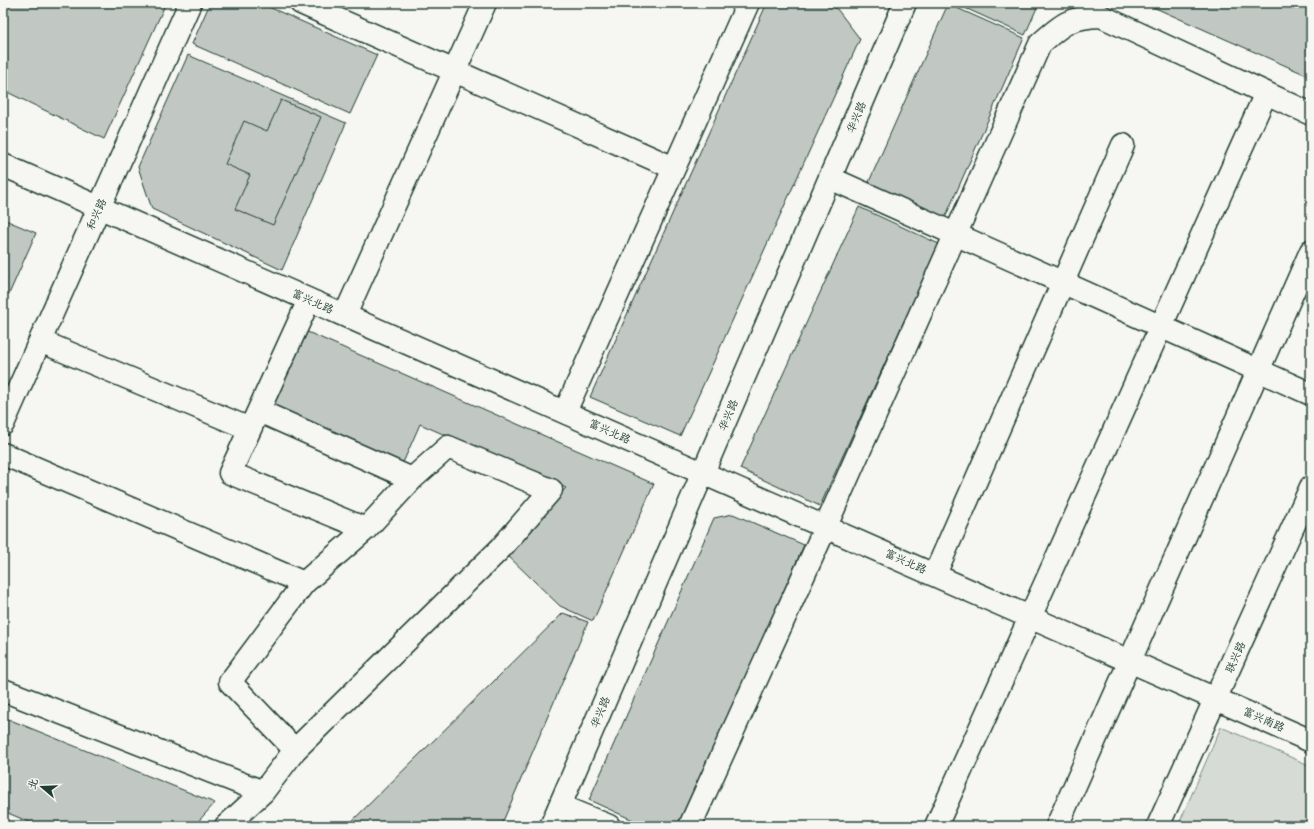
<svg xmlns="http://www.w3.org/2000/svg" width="1314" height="829" font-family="'Shantell Sans','LXGW WenKai TC',sans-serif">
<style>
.green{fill:#d6dbd6;stroke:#7a8c85}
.building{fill:#c1c8c3;stroke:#1f3d34}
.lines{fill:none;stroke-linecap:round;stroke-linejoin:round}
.minor-casing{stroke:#1f3d34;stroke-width:25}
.major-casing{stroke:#1f3d34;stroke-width:25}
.minor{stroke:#f6f6f2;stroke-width:22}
.major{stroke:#f6f6f2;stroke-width:22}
.labels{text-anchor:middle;stroke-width:4;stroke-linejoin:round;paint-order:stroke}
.street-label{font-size:11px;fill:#1f3d34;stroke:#f6f6f2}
</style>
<rect width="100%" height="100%" fill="#f6f6f2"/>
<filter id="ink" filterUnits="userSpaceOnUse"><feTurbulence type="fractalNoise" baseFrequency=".025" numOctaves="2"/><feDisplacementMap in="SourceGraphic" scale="8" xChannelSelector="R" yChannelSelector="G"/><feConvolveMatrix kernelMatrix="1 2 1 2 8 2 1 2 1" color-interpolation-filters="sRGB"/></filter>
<g filter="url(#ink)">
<path class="green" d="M1221 727 1311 766V826H1178Z"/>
<path class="building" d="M3 3H166L104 139 3 90Z
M210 3H260L377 55 350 114 192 44Z
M767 3H821L837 9 860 39 680 436 590 397Z
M954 3H1039L1025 35Z
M1144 3H1311V77Z
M948 4 1024 38 945 218 868 184Z
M188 55 346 123 282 270 152 209 138 167Z
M281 100 321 117 273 225 235 209 250 175 225 164 244 121 267 131Z
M859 207 939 244 820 506 740 469Z
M3 219 36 233 9 294 3 291Z
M303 330 654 484 593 621 560 606 504 552 566 488 420 424 402 465 269 407Z
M733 514 804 545 679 826H646L589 800 714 518Z
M563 613 588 622 501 826H347Z
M3 717 215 803 194 826H39L3 811Z"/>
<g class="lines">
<g class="minor-casing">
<path id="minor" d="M301 3 674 168
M3 165 1311 741
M830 178 1311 394
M309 300 230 473 366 529
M345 315 485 3
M40 341 250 429
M259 411 412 479
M565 412 748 3
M3 424 190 3
M3 454 304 583
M935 574 1123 145
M3 690 263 792
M560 806 609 826
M226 826 263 792 295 750 501 548 551 490 448 447 412 479 366 529 304 583 230 682 295 750
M690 826 826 526 1040 44C1062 24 1070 17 1101 16L1311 114
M936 826 1266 93
M1057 826 1311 251
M1158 826 1311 487"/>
</g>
<g class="major-casing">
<path id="major" d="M551 826 905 3"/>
</g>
<use href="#minor" class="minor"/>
<use href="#major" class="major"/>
</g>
</g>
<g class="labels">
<g class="street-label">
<text transform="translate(856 117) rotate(-67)" y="4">华兴路</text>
<text transform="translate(96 214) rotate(-66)" y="4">和兴路</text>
<text transform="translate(313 301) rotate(24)" y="4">富兴北路</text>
<text transform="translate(728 415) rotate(-67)" y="4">华兴路</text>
<text transform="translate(610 431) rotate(24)" y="4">富兴北路</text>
<text transform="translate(906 561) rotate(24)" y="4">富兴北路</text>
<text transform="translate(1235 657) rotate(-66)" y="4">联兴路</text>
<text transform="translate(600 712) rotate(-67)" y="4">华兴路</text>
<text transform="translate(1264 719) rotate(24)" y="4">富兴南路</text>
</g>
</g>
<rect width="1314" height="829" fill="none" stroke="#f6f6f2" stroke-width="16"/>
<rect x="8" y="8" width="1298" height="813" fill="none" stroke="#1f3d34" stroke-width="1.5" filter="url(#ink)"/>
<g transform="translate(42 787) rotate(289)" stroke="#f6f6f2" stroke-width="3" paint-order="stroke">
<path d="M0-3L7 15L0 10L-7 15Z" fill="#1f3d34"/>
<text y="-6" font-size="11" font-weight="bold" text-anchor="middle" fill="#1f3d34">北</text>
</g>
</svg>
